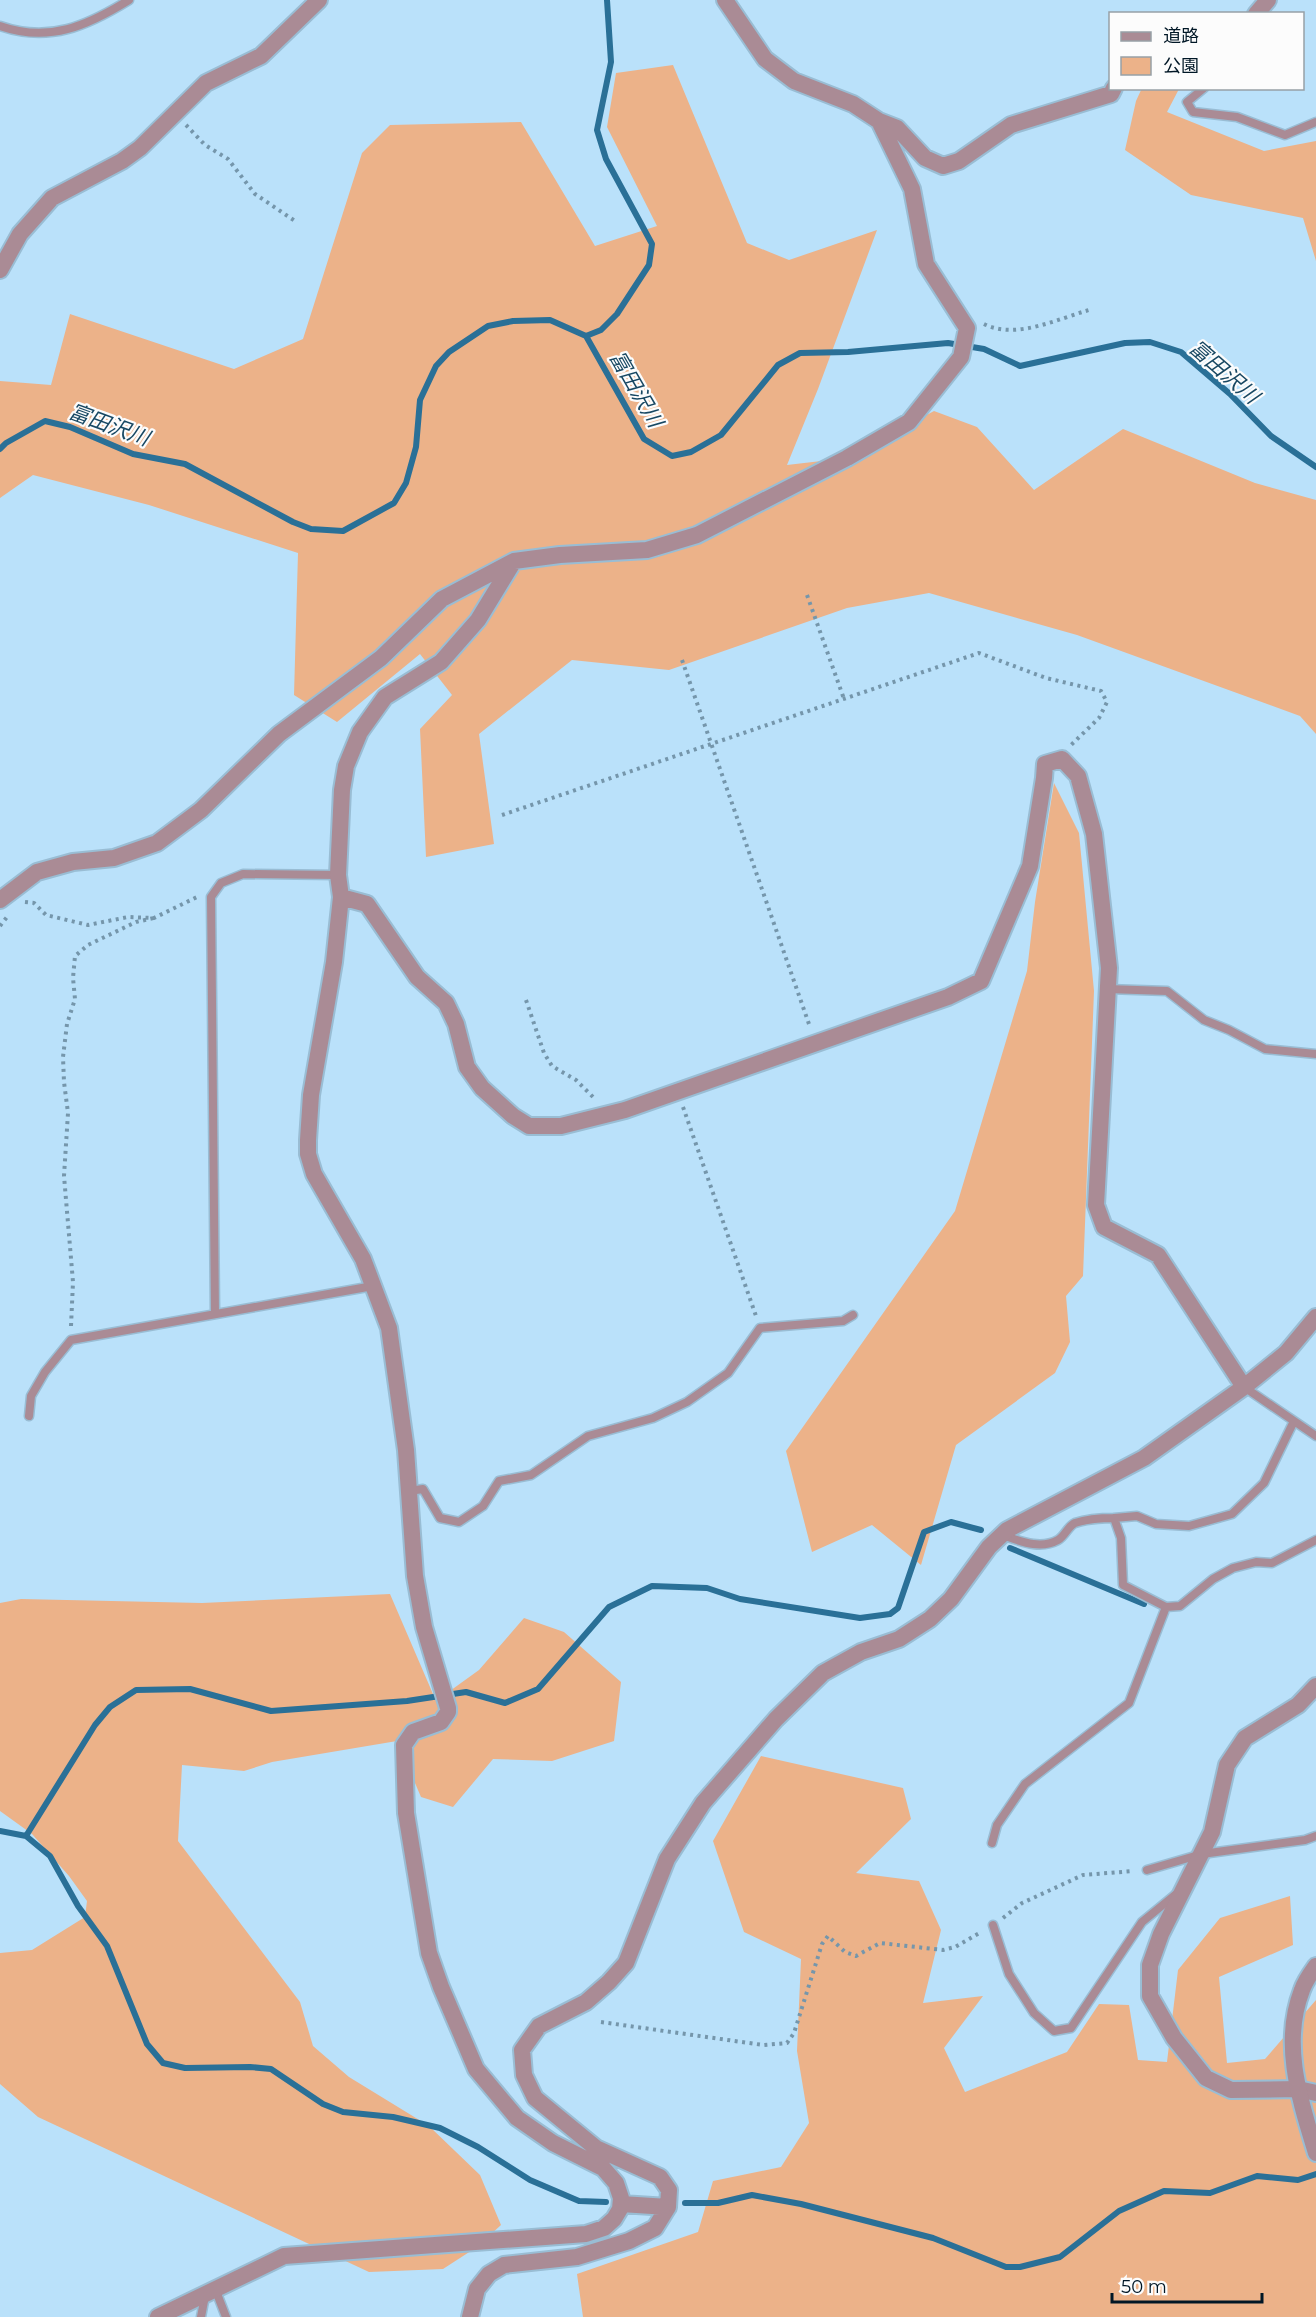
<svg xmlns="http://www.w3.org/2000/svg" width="1316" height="2317" font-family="Montserrat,'Noto Sans JP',sans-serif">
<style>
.green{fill:#ecb289}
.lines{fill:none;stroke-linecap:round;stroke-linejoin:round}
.stream{stroke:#2a7097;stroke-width:6}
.service-casing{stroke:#99bdd4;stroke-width:11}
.minor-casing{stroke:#99bdd4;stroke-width:20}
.tertiary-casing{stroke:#99bdd4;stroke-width:20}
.path{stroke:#7596ab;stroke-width:4;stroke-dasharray:3 4.5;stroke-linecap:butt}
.service{stroke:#aa8b95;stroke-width:8}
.minor{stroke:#aa8b95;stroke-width:16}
.tertiary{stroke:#aa8b95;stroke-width:16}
.labels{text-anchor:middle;stroke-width:4.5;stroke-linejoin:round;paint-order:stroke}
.water-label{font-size:21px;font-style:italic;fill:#184863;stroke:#fcfcfc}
</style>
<rect width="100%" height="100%" fill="#bae1fa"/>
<path class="green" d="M673 65 747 243 789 260 877 230 818 389 787 465 847 458 934 411 977 427 1034 490 1123 429 1255 483 1316 500V734L1300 716 1077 635 929 593 847 608 669 670 572 660 479 734 494 844 426 857 420 729 452 695 420 654 337 722 294 695 298 553 149 505 33 475 0 498V381L51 385 70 314 234 369 303 339 362 153 390 125 521 122 595 246 657 226 607 127 616 73Z
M1142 88 1179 89 1167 112 1264 151 1316 141V261L1303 218 1191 195 1125 150 1136 101Z
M1054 783 1079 833 1094 991 1083 1276 1066 1296 1070 1342 1055 1373 956 1445 921 1565 872 1525 812 1552 786 1451 955 1211 1027 971 1035 902Z
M390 1594 436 1701 479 1670 524 1618 564 1632 621 1682 614 1741 552 1761 493 1759 453 1807 421 1797 397 1741 272 1762 244 1771 182 1765 178 1841 300 2002 313 2046 349 2077 429 2126 480 2175 501 2225 477 2247 443 2269 369 2272 38 2117 0 2084V1953L32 1950 85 1917 87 1901 69 1876 32 1834 0 1811V1603L21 1599 202 1603Z
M761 1756 903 1788 911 1819 856 1873 919 1881 941 1930 923 2003 983 1996 944 2048 965 2092 1067 2052 1099 2004 1129 2005 1138 2060 1167 2062 1178 1970 1220 1918 1290 1896 1293 1945 1219 1977 1227 2063 1265 2059 1316 2000V2317H583L577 2274 698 2232 713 2181 781 2167 809 2123 797 2051 801 1959 744 1932 713 1841Z"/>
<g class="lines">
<path class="stream" d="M586 336 601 330 617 314 649 265 652 244 606 159 597 130 611 62 607 0
M0 449 6 443 45 421 70 427 133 454 185 464 293 522 311 529 343 531 394 503 406 483 416 447 420 400 436 366 449 352 488 326 513 321 550 320 586 336 644 439 672 456 691 452 721 435 778 365 800 353 848 352 948 343 984 349 1020 366 1125 343 1150 342 1181 352 1230 394 1271 436 1316 467
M1010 1548 1144 1604
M0 1831 26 1836 50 1856 78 1906 107 1946 147 2044 163 2063 185 2068 250 2067 271 2069 323 2104 343 2112 393 2117 440 2128 478 2147 530 2180 579 2201 606 2202
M26 1836 95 1725 110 1707 136 1690 190 1689 271 1711 407 1701 466 1692 505 1703 538 1689 609 1607 652 1586 707 1588 740 1599 860 1618 890 1614 898 1608 924 1532 951 1522 981 1530
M685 2203H718L752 2195 801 2204 933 2238 1006 2267H1020L1060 2257 1119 2211 1164 2191 1210 2193 1257 2176 1298 2180 1316 2174"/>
<g class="service-casing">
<path id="service" d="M0 26C49 43 87 26 129 0
M1204 88 1187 102 1193 112 1237 117 1285 135 1316 122
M1107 989 1167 991 1204 1020 1229 1030 1265 1049 1316 1054
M215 1314 211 897 221 883 243 874 338 875
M1244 1387 1316 1436
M29 1416 31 1396 45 1372 71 1340 373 1286
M409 1491 423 1489 440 1518 459 1522 483 1506 499 1481 531 1475 588 1436 653 1418 687 1402 728 1373 760 1328 843 1321 853 1315
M1114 1518 1137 1516 1156 1524 1189 1526 1232 1514 1264 1483 1294 1421
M1002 1535C1020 1541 1040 1550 1058 1540 1065 1536 1068 1526 1075 1523 1087 1519 1101 1518 1114 1518L1121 1538 1123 1585 1166 1607 1180 1606 1213 1579 1233 1568 1256 1562 1272 1563 1316 1540
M992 1843 997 1825 1025 1784 1129 1703 1166 1607
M1147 1870 1202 1854 1305 1840 1316 1836
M993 1925 1009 1974 1034 2013 1054 2031 1071 2028 1142 1922 1175 1895
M216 2291 226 2317
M201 2317 205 2296"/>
</g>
<g class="minor-casing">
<path id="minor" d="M725 0 765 59 794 81 853 104 879 121 897 128 925 158 943 166 959 161 1011 125 1111 94 1114 88
M1256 14 1268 0
M0 270 20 234 52 198 122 161 140 148 206 83 261 56 319 0
M341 897 367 904 417 977 446 1003 456 1024 467 1067 482 1088 513 1116 529 1126H561L625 1110 948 997 981 981 1030 866 1044 778 1045 764 1062 759 1078 776 1094 834 1109 968 1096 1205 1104 1227 1158 1255 1244 1387
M0 900 37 872 73 862 114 858 157 843 201 810 279 734 381 658 442 599 514 561 560 555 647 550 697 535 847 458 909 422 961 357 967 328 926 264 912 189 879 121
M1316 1686 1298 1705 1245 1738 1227 1765 1212 1832 1161 1934 1150 1965V1996L1174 2038 1206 2078 1231 2090 1298 2089 1316 2093
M621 2204 668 2207
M158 2317 284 2256 586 2234 604 2228 614 2219 620 2209 621 2198 616 2183 603 2168 553 2143 517 2118 476 2069 441 1987 429 1953 406 1813 404 1745 413 1732 441 1722 448 1712V1708L424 1627 415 1576 406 1450 389 1328 363 1259 314 1174 308 1154V1140L311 1095 334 962 341 897 338 875 342 790 346 766 360 732 385 697 441 662 478 620 514 561
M470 2317 477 2289 489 2274 504 2265 577 2257 629 2241 655 2228 668 2207 669 2190 660 2177 596 2148 535 2098 524 2075 522 2050 539 2026 586 2002 609 1982 626 1963 667 1859 703 1803 776 1719 823 1673 861 1652 899 1639 930 1619 951 1599 989 1547 1007 1530 1144 1458 1244 1387 1286 1353 1316 1317"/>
</g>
<g class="tertiary-casing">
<path id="tertiary" d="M1316 1966C1311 1973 1305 1981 1302 1990 1281 2044 1300 2100 1316 2153"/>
</g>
<path class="path" d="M186 125 205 145 228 159 255 194 295 221
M984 324C1016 340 1057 319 1089 310
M807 595 844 699
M682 660 810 1027
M502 815 979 653 1046 678 1101 691 1107 702 1099 718 1070 746
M25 902 34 903 46 915 88 925 128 917 154 918 197 897
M0 926 7 917
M526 1000 544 1053 552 1066 576 1080 596 1100
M683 1107 756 1316
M71 1326 73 1282 64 1176 68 1113 64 1082 63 1057 67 1024 75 999 73 978 75 956 88 945 136 922 154 918
M1003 1918 1022 1903 1083 1875 1134 1871
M601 2022 763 2045 787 2043 794 2033 822 1944 828 1936 845 1952 856 1956 880 1943 943 1950 955 1947 981 1932"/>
<use href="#service" class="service"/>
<use href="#minor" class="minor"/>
<use href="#tertiary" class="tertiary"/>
</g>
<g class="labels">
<g class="water-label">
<text transform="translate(1224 372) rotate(41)" y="7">富田沢川</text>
<text transform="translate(636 389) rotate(60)" y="7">富田沢川</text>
<text transform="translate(109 425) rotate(20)" y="7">富田沢川</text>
</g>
</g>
<rect x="1109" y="12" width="195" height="78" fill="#fcfcfc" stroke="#97a0a6" stroke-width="1.5"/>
<rect x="1121" y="32" width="30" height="9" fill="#aa8b95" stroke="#97a0a6" stroke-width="1.5"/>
<text x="1163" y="42" font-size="18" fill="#001726">道路</text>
<rect x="1121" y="57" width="30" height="18" fill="#ecb289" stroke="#97a0a6" stroke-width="1.5"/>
<text x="1163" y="72" font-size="18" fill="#001726">公園</text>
<path d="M1112 2293v9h150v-9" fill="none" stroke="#001726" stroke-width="3"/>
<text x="1121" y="2293" font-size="18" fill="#001726" stroke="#fcfcfc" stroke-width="4.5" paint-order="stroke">50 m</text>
</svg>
